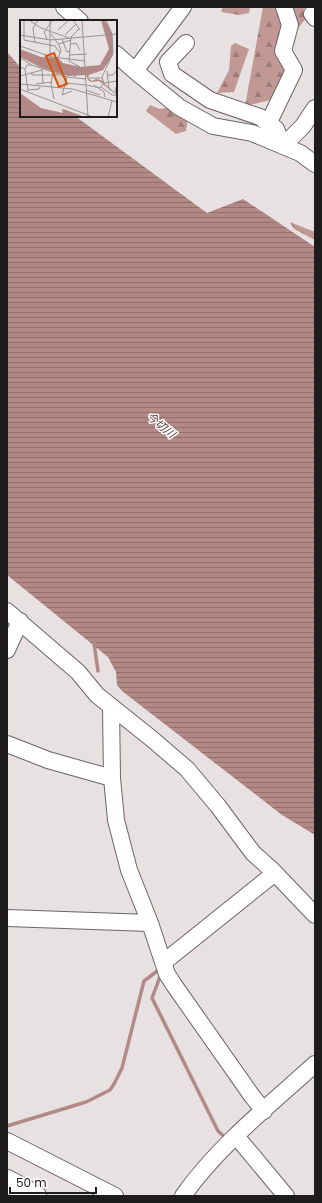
<svg xmlns="http://www.w3.org/2000/svg" width="322" height="1203" font-family="Poppins,'Noto Sans JP',sans-serif">
<style>
.forest{fill:url(#forest-firs)}
.water{fill:url(#water-rules)}
.lines{fill:none;stroke-linecap:round;stroke-linejoin:round}
.stream{stroke:#b28987;stroke-width:3.5}
.minor-casing{stroke:#6b6565;stroke-width:18}
.highway-casing{stroke:#6b6565;stroke-width:24}
.minor{stroke:#fff;stroke-width:16}
.highway{stroke:#fff;stroke-width:22}
.labels{text-anchor:middle;stroke-width:3;stroke-linejoin:round;paint-order:stroke}
.water-label{font-size:11px;font-style:italic;fill:#541e1f;stroke:#fff}
.inset-road{fill:none;stroke:#979292;stroke-width:1}
.view{fill:#d4530e;fill-opacity:0.15;stroke:#d4530e;stroke-width:2}
.inset-edge{fill:none;stroke:#1e1c1c;stroke-width:2}
</style>
<defs>
<pattern id="forest-firs" width="22" height="20" patternUnits="userSpaceOnUse"><rect width="22" height="20" fill="#c29895"/><path d="M5 1l3.5 6h-7zM16 11l3.5 6h-7z" fill="#9d7b79"/></pattern>
<pattern id="water-rules" width="6" height="5" patternUnits="userSpaceOnUse"><rect width="6" height="5" fill="#b28987"/><path d="M0 2.5h6" fill="none" stroke="#906f6e"/></pattern>
</defs>
<rect width="100%" height="100%" fill="#e8e1e1"/>
<path class="forest" d="M223 7H250L249 13 239 15 221 12Z
M263 7H303L309 15C304 21 297 28 294 35 285 56 284 79 275 99L245 106Z
M235 43 249 49 234 92 217 93 229 70 231 46Z
M150 105 160 109 172 107 188 119 186 131 176 134 146 111Z
M290 222 315 232V240L294 229Z"/>
<path class="water" d="M7 52 21 68V116H75L207 213 243 199 315 247V835L282 815 122 691 117 685 116 672 108 657 7 575Z"/>
<g class="lines">
<path class="stream" d="M94 643 98 671
M161 973V974L152 998 218 1131 227 1139
M7 1126 86 1102 110 1090 114 1084 122 1068 144 981 160 969"/>
<g class="minor-casing">
<path id="minor" d="M64 7 80 21
M312 14 315 18
M186 43 168 62 172 74 210 100 260 117 276 129 283 146 303 126 315 108
M116 54 135 71 179 107 213 126 252 133 300 153 315 164
M135 71 183 7
M268 124 294 70 283 51 290 25 284 7
M7 611 78 672 97 695 152 739 187 769 218 806 253 853 273 871 315 915
M7 650 20 621
M111 706 112 778 116 820 129 870 150 923 167 974 174 985 252 1096 264 1111
M7 744 48 760 112 778
M7 918 150 923
M164 962 275 873
M236 1136 286 1196
M7 1141 115 1196
M183 1196C218 1146 270 1105 315 1064"/>
</g>
<g class="highway-casing">
<path id="highway" d="M7 1181 35 1196"/>
</g>
<use href="#minor" class="minor"/>
<use href="#highway" class="highway"/>
</g>
<g class="labels">
<g class="water-label">
<text transform="translate(161 425) rotate(40)" y="4">今切川</text>
</g>
</g>
<g transform="translate(20 20)">
<rect width="97" height="97" fill="#e8e1e1"/>
<path d="M81 0H85L92 13 93 35 83 50 69 55 68 58 72 61 76 59 81 60 97 75 79 61 72 62 69 61 66 55 48 56 22 48 0 37V29L21 37 38 38 43 43 60 47 80 45 89 29ZM0 73 21 88 43 93 42 89 46 90 65 97H0Z" fill="#b28987"/>
<path class="inset-road" d="M4 0V20L35 26 40 33M9 0 21 8 49 18M30 0V37M53 0 60 10M62 0 68 97M59 9 51 17 49 41 60 47M38 10 49 0M31 14 39 25 41 31 38 38M0 15 30 20 97 14M45 15 56 4M27 19 24 12 33 0M42 19 47 32 50 31M15 23 13 8 18 0M39 24 51 20M51 24 56 23 60 30M0 26 32 37 65 41M50 35 67 34M0 38 12 45M0 47 5 49 7 45H12L47 57 42 75 52 71M5 49 8 71M22 49 23 63M87 51 89 69 95 73 96 67M12 52V55H37M33 52 31 64 34 79M87 55H93L97 50M0 56 22 50M53 56H56L57 45M47 57 66 59M67 58H82M45 63 66 65M84 63 82 57 93 33 92 14 86 0M0 64 53 69 97 82M16 64 32 62M67 65 80 68 84 63 97 61M74 65 84 72 85 77M81 67 92 75H97M0 69 73 97M8 70 19 69 20 67M66 70 80 75M88 97 92 81"/>
<path class="view" d="M34 33 47 64 39 67 26 36Z"/>
<rect width="97" height="97" class="inset-edge"/>
</g>
<rect width="322" height="1203" fill="none" stroke="#1e1c1c" stroke-width="16"/>
<path d="M10 1187v6h86v-6" fill="none" stroke="#1e1c1c" stroke-width="2"/>
<text x="16" y="1187" font-size="12" fill="#1e1c1c" stroke="#ffffff" stroke-width="3" paint-order="stroke">50 m</text>
</svg>
